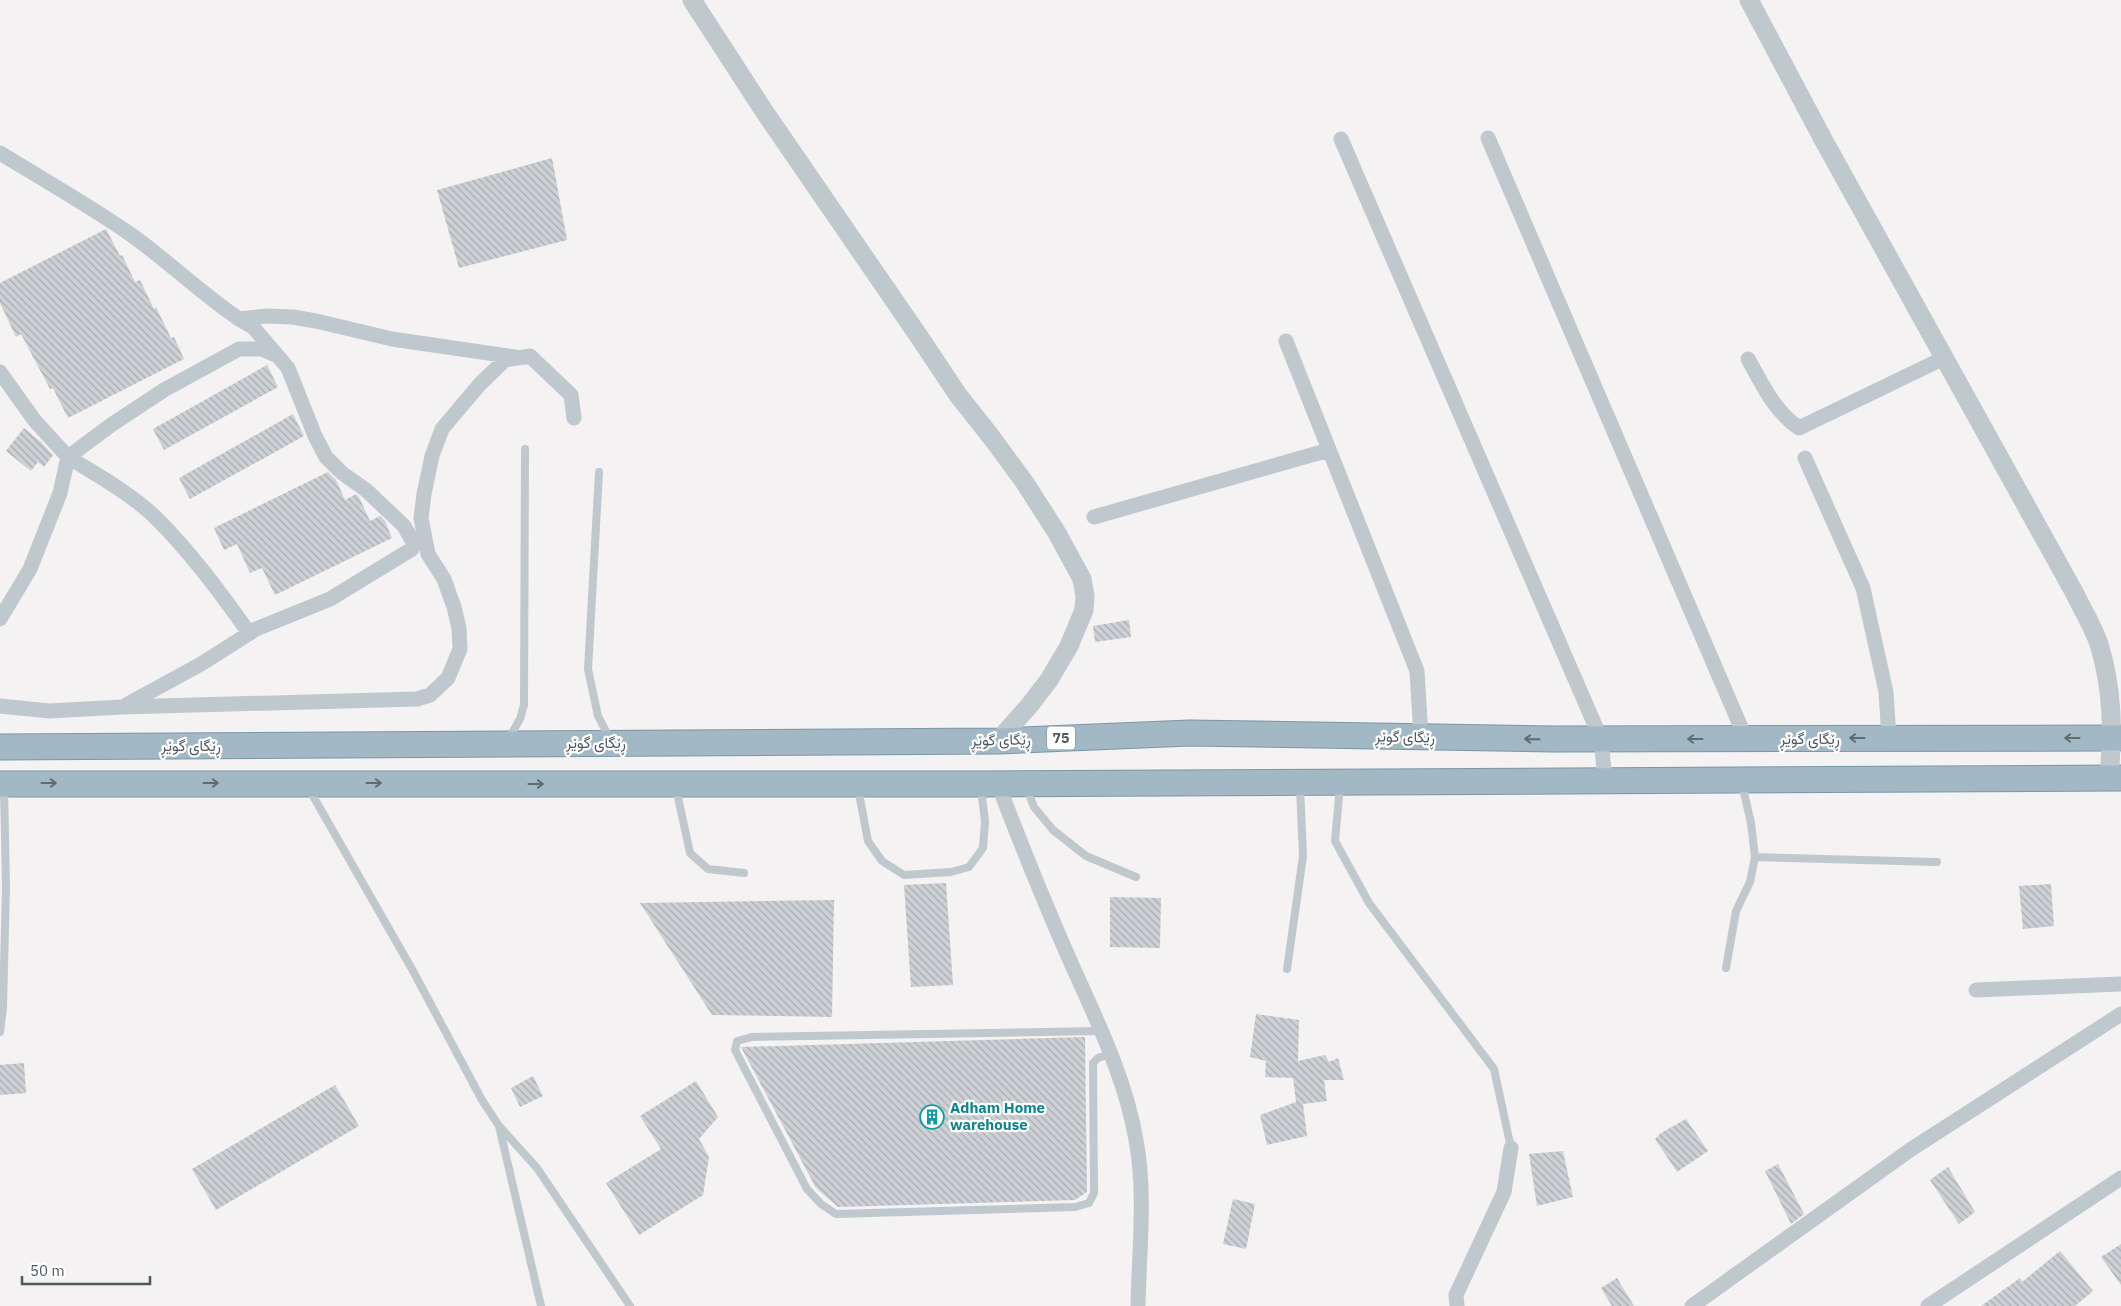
<svg xmlns="http://www.w3.org/2000/svg" width="2121" height="1306" font-family="'IBM Plex Sans',Vazirmatn,sans-serif">
<style>
.building{fill:url(#building-back-hatch)}
.lines{fill:none;stroke-linecap:round;stroke-linejoin:round}
.trunk-casing{stroke:#7a97a7;stroke-width:27}
.service{stroke:#bfc8cd;stroke-width:8}
.minor{stroke:#bfc8cd;stroke-width:15}
.tertiary{stroke:#bfc8cd;stroke-width:19}
.trunk{stroke:#a2b8c4;stroke-width:25}
.oneway{stroke:#5d6b72}
.labels{text-anchor:middle;stroke-width:4.5;stroke-linejoin:round;paint-order:stroke}
.shield{fill:#fff;stroke:#828a8e;stroke-width:1}
.shield-label{font-size:14px;font-weight:bold;fill:#4c585e}
.street-label{font-size:15px;fill:#4c585e;stroke:#fff}
.culture-label{font-size:15px;font-weight:bold;fill:#0d838f;stroke:#fff;text-anchor:start}
</style>
<defs>
<pattern id="building-back-hatch" width="6" height="6" patternUnits="userSpaceOnUse" patternTransform="scale(1.25)"><rect width="6" height="6" fill="#cdd0d4"/><path d="M-1 5l2 2M0 0l6 6M5-1l2 2" fill="none" stroke="#a9acaf"/></pattern>
</defs>
<rect width="100%" height="100%" fill="#f4f2f3"/>
<path class="building" d="M552 158 567 240 459 268 437 190Z
M106 229 120 256 122 255 135 282 140 280 154 309 156 307 171 338 174 337 184 359 68 418 53 388 50 389 21 334 16 337 0 303V283Z
M267 365 278 387 164 450 153 429Z
M293 414 304 436 190 499 179 478Z
M24 428 41 442 53 455 44 467 38 462 31 471 6 451Z
M328 472 336 480 345 500 356 494 359 497 370 521 380 516 385 521 392 538 275 595 262 568 250 573 237 544 224 550 214 528Z
M1129 620 1131 637 1095 642 1093 626Z
M946 883 953 985 911 987 904 885Z
M2051 884 2054 926 2023 929 2019 886Z
M1110 897 1161 898 1160 948 1110 947Z
M834 900 832 1017 712 1015 640 903Z
M1256 1014 1299 1020 1298 1061 1325 1055 1329 1062 1338 1058 1344 1080H1324L1327 1101 1303 1104 1307 1136 1267 1145 1260 1115 1296 1102 1293 1078 1265 1077 1266 1061 1250 1057Z
M1085 1037 1087 1192 1075 1200 838 1207 816 1188 741 1047Z
M24 1063 26 1093 0 1095V1065Z
M533 1076 543 1096 520 1107 511 1088Z
M696 1081 718 1117 699 1139 709 1157 703 1195 639 1235 606 1183 661 1149 640 1116Z
M335 1085 359 1126 216 1210 192 1169Z
M1686 1119 1708 1151 1677 1172 1655 1139 1661 1133Z
M1563 1151 1573 1197 1537 1206 1529 1154Z
M1778 1164 1804 1214 1791 1224 1765 1171Z
M1948 1167 1975 1212 1959 1224 1930 1180Z
M1233 1199 1255 1204 1246 1249 1223 1244Z
M2121 1244V1285L2101 1257Z
M2060 1251 2093 1291 2075 1306H1981L2020 1278 2022 1282Z
M1617 1278 1634 1306H1612L1601 1288Z"/>
<g class="lines">
<g class="trunk-casing">
<path id="trunk" d="M0 747 998 741 1190 733 1553 739 2121 738
M0 784H980L2121 778"/>
</g>
<path class="service" d="M599 472 588 669 598 716 610 739
M508 740 520 719 524 705 525 449
M1340 786 1335 841 1369 903 1494 1069 1511 1148
M1026 787 1034 807 1053 830 1086 856 1136 877
M676 788 690 853 708 869 744 873
M858 788 868 841 882 861 904 875 951 872 969 867 983 848 985 821 981 789
M309 789 413 971 482 1100 499 1126 541 1306
M1755 857 1937 862
M1726 968 1736 911 1750 882 1755 857 1751 823 1742 784
M1287 969 1303 856 1300 787
M1101 1031 752 1037 737 1041 735 1050 807 1189 821 1204 836 1214 1075 1207 1089 1203 1094 1193 1093 1063 1098 1058 1110 1054
M0 1032 3 1007 6 887 4 787
M500 1127 537 1168 630 1306"/>
<path class="minor" d="M1488 138 1746 739
M1341 139 1601 739 1605 780
M0 153C44 180 90 206 133 236 170 263 202 294 239 319L267 316 293 317 316 321 392 339 515 357
M1286 341 1417 671 1421 737
M1748 359C1763 385 1774 411 1799 428L1944 358
M0 372 35 421 68 457 60 493 30 569 0 619
M1805 458 1863 588 1886 692 1889 738
M1094 517 1329 450
M249 633C220 592 189 550 153 515 128 492 97 475 68 457L111 425 164 390 239 349H262L276 355
M126 705 201 664 256 629 330 599 412 549 413 542 404 526 366 490 342 473 326 457 315 436 288 368 253 327 239 319
M0 706 49 711 122 707 417 699 430 695 448 678 460 649 459 628 454 607 444 579 428 554 421 518 424 494 432 456 442 429 480 384 505 360 530 356 571 395 574 418
M998 784C1020 842 1043 899 1068 956 1094 1015 1125 1075 1136 1140 1146 1192 1139 1253 1138 1306
M1976 990 2121 984
M1457 1306 1456 1295 1504 1192 1511 1148
M1692 1306 1910 1150 2121 1014
M1928 1306 2121 1178"/>
<path class="tertiary" d="M692 0 766 114 920 338 958 395 992 438 1025 483 1057 533 1082 579 1085 596 1084 610 1069 646 1049 680 1029 706 998 741
M1749 0 1824 141 2074 592C2082 609 2093 626 2099 644 2113 690 2113 731 2109 778"/>
<use href="#trunk" class="trunk"/>
</g>
<defs><path id="oneway-shaft" d="M-6 0H5M1.5-3L5.5 0L1.5 3" fill="none" stroke-width="1.6" stroke-linecap="round" stroke-linejoin="round" transform="scale(1.25)"/></defs>
<g class="oneway">
<use href="#oneway-shaft" transform="translate(1857 738) rotate(180)"/>
<use href="#oneway-shaft" transform="translate(2072 738) rotate(-180)"/>
<use href="#oneway-shaft" transform="translate(1532 739) rotate(-179)"/>
<use href="#oneway-shaft" transform="translate(1695 739) rotate(180)"/>
<use href="#oneway-shaft" transform="translate(49 783)"/>
<use href="#oneway-shaft" transform="translate(211 783)"/>
<use href="#oneway-shaft" transform="translate(374 783)"/>
<use href="#oneway-shaft" transform="translate(536 784)"/>
</g>
<defs>
<g id="building-ring" transform="scale(1.25)"><circle r="9.5" fill="#fff" stroke="#0f9aa8" stroke-width="1.5"/><path d="M-4-6H4V6H1V3H-1V6H-4ZM-2.5-4.3h1.7v1.8h-1.7ZM.8-4.3h1.7v1.8H.8ZM-2.5-1h1.7V.8h-1.7ZM.8-1h1.7V.8H.8Z" fill="#0f9aa8"/></g>
</defs>
<g fill-rule="evenodd">
<use href="#building-ring" x="932" y="1117"/>
</g>
<g class="labels">
<rect class="shield" x="1047" y="726.5" width="28" height="23" rx="4"/>
<g class="shield-label">
<text x="1061" y="743">75</text>
</g>
<g class="street-label">
<text transform="translate(1405 737) rotate(1)" y="5">ڕێگای گوێڕ</text>
<text x="1810" y="744">ڕێگای گوێڕ</text>
<text transform="translate(1001 740) rotate(-1)" y="5">ڕێگای گوێڕ</text>
<text x="596" y="748">ڕێگای گوێڕ</text>
<text x="191" y="751">ڕێگای گوێڕ</text>
</g>
<g class="culture-label">
<text x="950" y="1113">Adham Home<tspan x="950" dy="17">warehouse</tspan></text>
</g>
</g>
<path d="M22 1276v8h128v-8" fill="none" stroke="#4c585e" stroke-width="2.5"/>
<text x="30" y="1276" font-size="15" fill="#4c585e" stroke="#ffffff" stroke-width="4" paint-order="stroke">50 m</text>
</svg>
